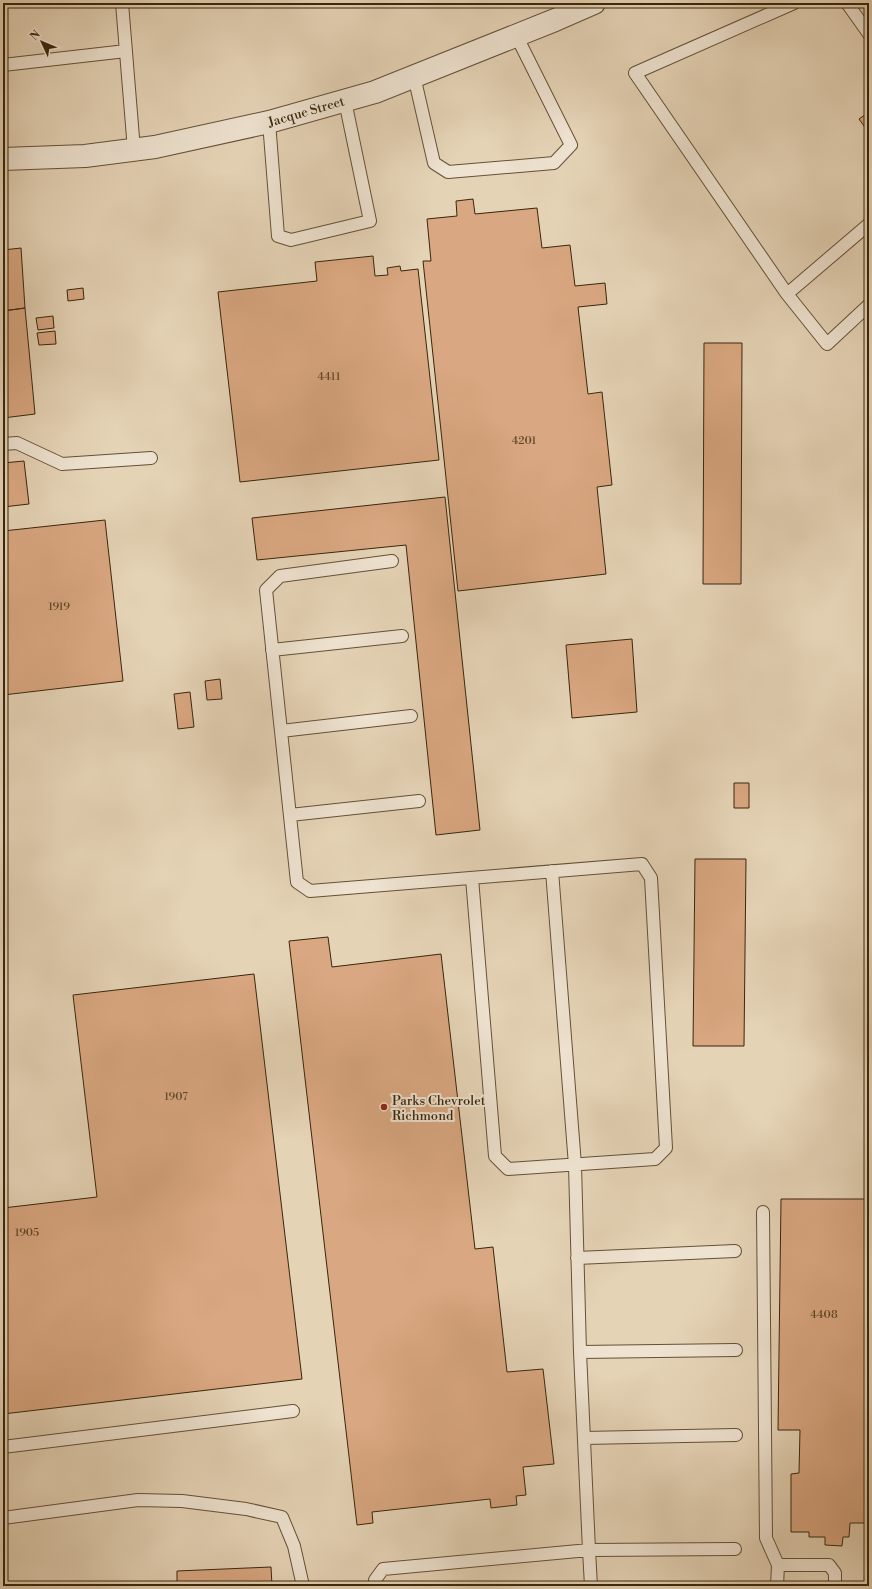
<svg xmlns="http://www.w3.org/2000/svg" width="872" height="1589" font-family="'Libre Bodoni',serif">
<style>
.building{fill:#d9a781;stroke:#39260b}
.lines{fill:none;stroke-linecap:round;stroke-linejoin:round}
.service-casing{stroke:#645136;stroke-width:14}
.tertiary-casing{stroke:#645136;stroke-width:24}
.service{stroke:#eee2d0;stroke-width:12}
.tertiary{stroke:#eee2d0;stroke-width:22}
.poi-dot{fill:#8f2418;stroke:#eee2d0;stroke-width:1.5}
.labels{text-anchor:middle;stroke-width:4;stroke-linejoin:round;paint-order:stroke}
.number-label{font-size:11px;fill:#614628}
.street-label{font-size:13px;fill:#39260b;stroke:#eee2d0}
.poi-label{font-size:13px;fill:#39260b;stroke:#eee2d0;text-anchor:start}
</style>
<rect width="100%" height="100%" fill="#e5d3b6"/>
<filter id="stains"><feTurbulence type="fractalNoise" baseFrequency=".005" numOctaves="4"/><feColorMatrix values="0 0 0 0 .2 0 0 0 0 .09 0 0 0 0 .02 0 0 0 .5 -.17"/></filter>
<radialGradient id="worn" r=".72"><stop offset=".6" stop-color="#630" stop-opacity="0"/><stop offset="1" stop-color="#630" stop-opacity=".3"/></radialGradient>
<path class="building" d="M869 112V133L859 119Z
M473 199 475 214 537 208 542 248 570 245 575 286 605 283 607 304 578 307 588 394 602 392 612 485 597 487 606 574 458 591 423 261H431L427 219 457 216 456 201Z
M21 248 25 308 3 311V250Z
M373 256 375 276 388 275 387 268 400 266 401 271 418 269 439 460 240 482 218 292 317 281 315 262Z
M83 288 84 299 68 301 67 290Z
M25 308 35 414 3 418V311Z
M53 316 54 328 38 330 36 318Z
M55 331 56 344 39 345 37 333Z
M704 343H742L741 584H703Z
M24 461 29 504 3 507V463Z
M445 497 480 830 436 835 406 545 257 560 252 518Z
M105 520 123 681 3 695V531Z
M632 639 637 712 572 718 566 645Z
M220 679 222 699 207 700 205 681Z
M190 692 194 727 178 729 174 694Z
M734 783H749V808H734Z
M695 859H746L744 1046H693Z
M328 937 332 967 441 954 475 1249 493 1247 507 1372 543 1369 554 1464 523 1467 526 1495 516 1496 517 1505 491 1508 490 1499 372 1512 373 1523 357 1525 289 941Z
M254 974 302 1379 3 1414V1208L97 1197 73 995Z
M781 1199H869V1523H850L849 1537H843L842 1546 825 1545V1537H809V1532H791V1474L799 1473 800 1430H778Z
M271 1567 272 1586H177V1571Z"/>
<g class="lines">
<g class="service-casing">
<path id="service" d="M122 3 134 150
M794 3 635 73 787 294 869 224
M847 3 869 34
M3 65 126 51
M414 76 434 163 448 172 554 163 571 145 516 35
M269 122 278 236 291 240 370 221 345 101
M787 294 827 344 869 305
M3 444 17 443 62 464 151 458
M392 561 280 576 266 590 297 882 310 891 642 864 651 878 666 1148 655 1159 508 1169 495 1156 472 878
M272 650 402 636
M281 731 411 716
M290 815 419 801
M552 871 575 1165 580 1352 589 1550 591 1586
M763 1212 766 1538 778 1565
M577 1258 735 1251
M580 1352 736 1350
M584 1438 736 1435
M3 1447 293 1411
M3 1518 138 1500 182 1501 246 1509 282 1517 294 1546 303 1586
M375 1586V1580L383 1569 589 1550 735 1549
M777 1586 778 1565H829L835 1573V1586"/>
</g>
<g class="tertiary-casing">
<path id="tertiary" d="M3 159 85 156 155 147 269 122 375 92 555 20 594 3"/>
</g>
<use href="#service" class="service"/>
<use href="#tertiary" class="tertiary"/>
</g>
<circle class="poi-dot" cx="384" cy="1107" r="4"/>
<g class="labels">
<g class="number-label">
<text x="329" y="380">4411</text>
<text x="524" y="444">4201</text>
<text x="59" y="610">1919</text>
<text x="176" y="1100">1907</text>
<text x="27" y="1236">1905</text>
<text x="824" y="1318">4408</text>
</g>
<g class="street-label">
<text transform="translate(306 111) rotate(-16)" y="5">Jacque Street</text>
</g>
<g class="poi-label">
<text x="392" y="1105">Parks Chevrolet<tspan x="392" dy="15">Richmond</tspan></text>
</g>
</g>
<rect width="872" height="1589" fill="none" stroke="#e5d3b6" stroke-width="16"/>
<rect x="4" y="4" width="864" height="1581" fill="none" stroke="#39260b" stroke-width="2"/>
<rect x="8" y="8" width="856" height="1573" fill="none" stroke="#39260b"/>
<g transform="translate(42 42) rotate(314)" stroke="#eee2d0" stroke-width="3" paint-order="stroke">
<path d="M0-3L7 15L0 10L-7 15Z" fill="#39260b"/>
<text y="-6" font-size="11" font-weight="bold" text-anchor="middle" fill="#39260b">N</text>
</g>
<rect width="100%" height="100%" filter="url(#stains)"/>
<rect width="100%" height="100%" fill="url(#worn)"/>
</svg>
